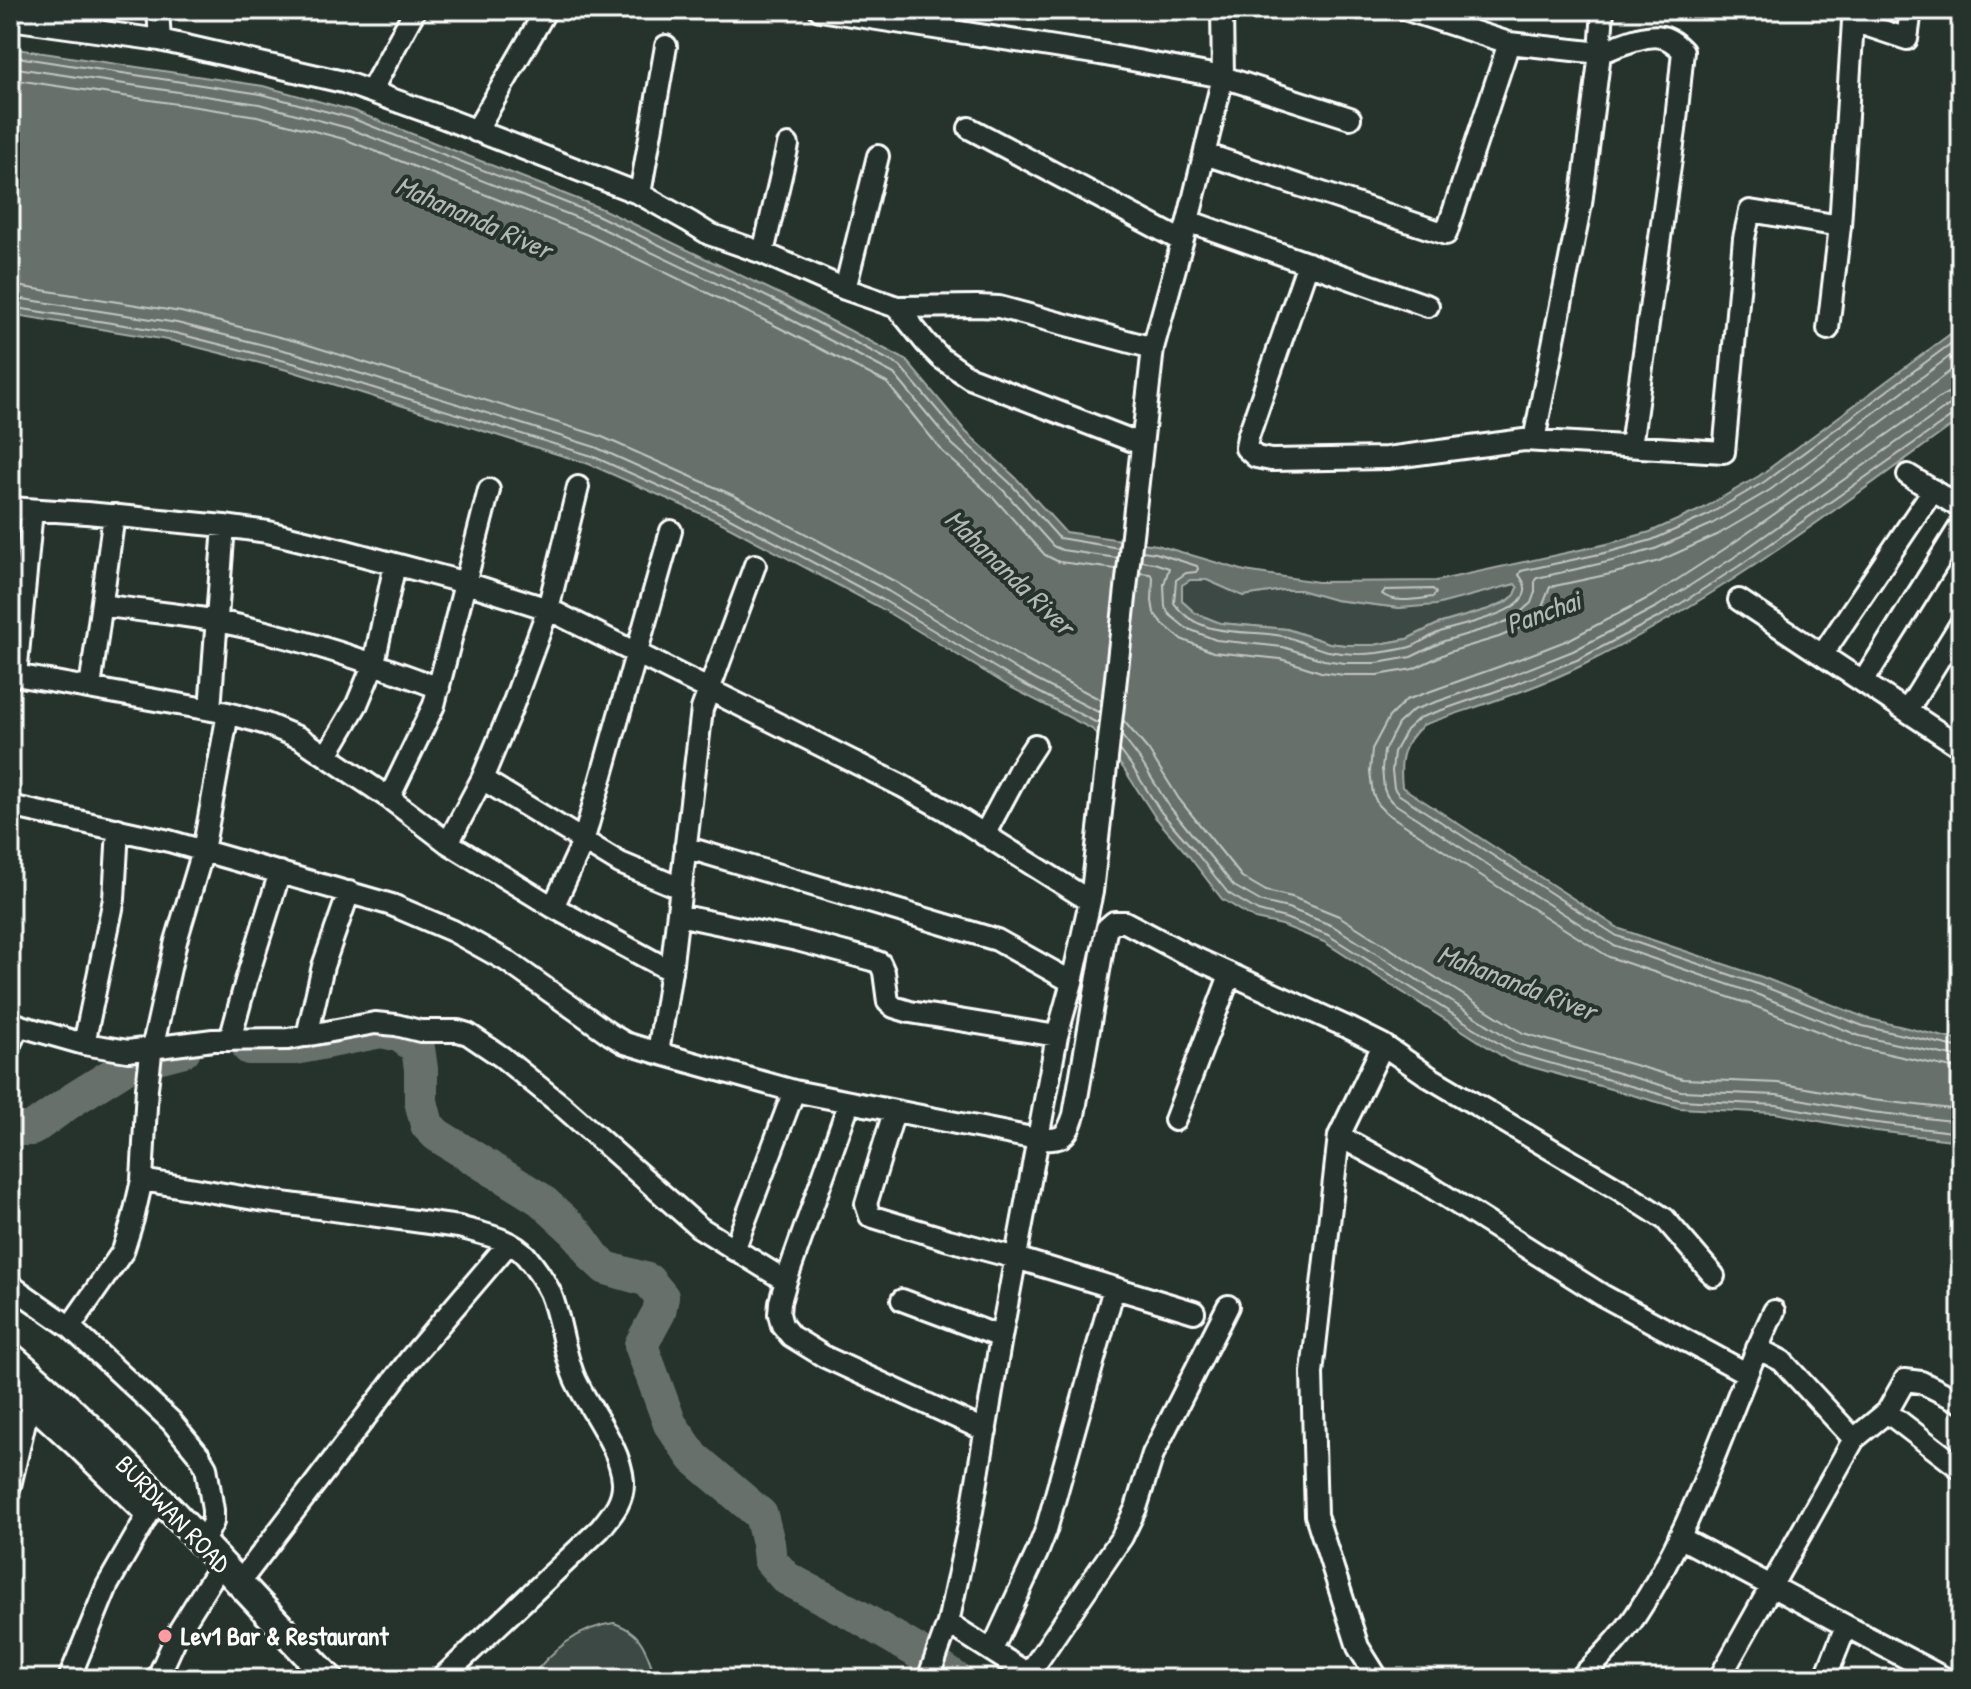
<svg xmlns="http://www.w3.org/2000/svg" width="1971" height="1689" font-family="'Patrick Hand',sans-serif">
<style>
.green{fill:#3e4944;stroke:#9ea4a2;stroke-width:2}
.water{fill:#67706c;stroke:#a4a9a7;stroke-width:2;fill-rule:evenodd}
.lines{fill:none;stroke-linecap:round;stroke-linejoin:round}
.shore{stroke:#c2c6c4;stroke-width:2}
.river{stroke:#67706c;stroke-width:34}
.minor-casing{stroke:#fff;stroke-width:26}
.major-casing{stroke:#fff;stroke-width:32}
.minor{stroke:#26332d;stroke-width:20}
.major{stroke:#26332d;stroke-width:26}
.poi-dot{fill:#ff9aa2;stroke:#26332d;stroke-width:3}
.labels{text-anchor:middle;stroke-width:8;stroke-linejoin:round;paint-order:stroke}
.street-label{font-size:26px;fill:#fff;stroke:#26332d}
.poi-label{font-size:26px;font-weight:bold;fill:#fff;stroke:#26332d;text-anchor:start}
.water-label{font-size:28px;font-style:italic;fill:#b3b8b6;stroke:#26332d}
</style>
<rect width="100%" height="100%" fill="#26332d"/>
<filter id="ink" filterUnits="userSpaceOnUse"><feTurbulence type="fractalNoise" baseFrequency=".0125" numOctaves="2"/><feDisplacementMap in="SourceGraphic" scale="16" xChannelSelector="R" yChannelSelector="G"/><feConvolveMatrix kernelMatrix="1 2 1 2 8 2 1 2 1" color-interpolation-filters="sRGB"/></filter>
<g filter="url(#ink)">
<path class="green" d="M1190 580H1207L1243 596 1282 590H1300L1335 600 1400 608 1516 584 1518 588 1515 595 1507 601 1489 609 1438 624 1407 639 1374 645H1345L1329 643 1287 629 1220 623 1195 613 1182 601V584Z
M614 1623C638 1631 644 1644 652 1667L646 1679H530C550 1651 580 1627 614 1623Z"/>
<path class="water" d="M10 48 263 86 354 111 600 208 786 297 906 360 966 432 1015 477 1065 532 1157 545 1245 571 1318 582 1436 581 1607 544 1650 532 1702 509 1759 476 1961 326V419C1839 507 1718 599 1583 665 1533 690 1477 706 1423 725 1402 745 1399 759 1402 787L1620 929 1762 977 1866 1018 1961 1041V1141L1868 1130 1775 1113 1679 1108 1510 1061 1324 942 1282 925 1255 919 1222 899 1188 855 1155 817 1124 769 1092 729 1010 687 879 607 722 523 589 464 291 371 173 341 10 314ZM1190 580H1207L1243 596 1282 590H1300L1335 600 1400 608 1436 605 1515 584 1518 588 1515 595 1507 602 1489 609 1438 624 1407 639 1374 645H1345L1329 643 1287 629 1220 623 1195 613 1182 601V585Z"/>
<g class="lines">
<path class="shore" d="M10 56 261 94 351 118 597 215 782 304 900 366 960 437 1010 483 1059 538 1119 548
M10 67 259 104 348 128 593 224 778 313 894 374 952 444 1003 490 1053 546 1062 550 1117 558
M10 79 257 116 344 139 588 235 772 324 887 383 943 452 994 498 1045 555 1059 562 1116 569
M10 285 181 312 299 342 600 436 737 497 894 581 1025 660 1101 700
M10 297 177 323 295 353 595 447 731 508 888 591 1019 671 1100 713
M10 307 175 333 293 363 592 456 726 516 883 600 1014 679 1099 724
M1961 391 1950 392 1942 396 1726 548 1652 596 1568 640 1501 666 1406 700 1389 717 1372 749 1370 772 1373 794 1378 805 1385 812 1503 890 1609 957 1752 1005 1857 1047 1961 1070
M1961 403 1948 406 1733 558 1658 606 1573 651 1505 678 1413 710 1398 724 1384 751 1382 769 1384 789 1387 796 1392 802 1510 880 1613 945 1756 994 1860 1036 1961 1058
M1961 413 1954 415 1739 566 1663 615 1577 660 1508 687 1419 718 1406 730 1394 752 1392 771 1394 788 1398 794 1617 936 1760 985 1863 1026 1961 1048
M1142 551 1156 553 1197 566 1198 569 1196 572 1186 573 1176 580 1174 603C1201 641 1249 628 1287 637 1301 641 1314 648 1328 651 1343 654 1361 655 1377 653 1388 651 1402 650 1413 646 1422 642 1430 636 1440 632 1460 624 1549 611 1519 575L1521 571 1609 552 1652 540 1706 516 1764 482 1961 336
M1141 561 1154 563 1169 568 1164 584 1165 607 1170 615 1186 628 1216 640 1283 647 1324 660 1345 663H1377L1411 657 1444 641 1495 626 1514 618 1531 603 1535 592V580L1537 578 1612 561 1655 549 1710 525 1770 490 1961 348
M1140 573 1150 574 1153 577 1152 601 1154 613 1162 623 1181 639 1213 652 1281 659 1321 672 1344 675H1378L1413 669 1449 652 1499 637 1518 629 1540 612 1550 587 1615 573 1659 561 1717 535 1777 500 1961 363
M1433 589 1436 593 1433 597C1417 599 1395 604 1382 594L1385 590Z
M1123 720 1149 751 1179 799 1242 877 1266 891 1292 897 1339 916 1523 1033 1683 1079 1778 1083 1872 1100 1961 1110
M1122 736 1139 758 1169 806 1234 886 1262 902 1288 908 1333 926 1518 1044 1681 1091 1777 1095 1871 1112 1961 1122
M1120 750 1131 765 1161 812 1194 850 1228 893 1258 911 1285 918 1328 935 1514 1053 1680 1100 1776 1105 1869 1122 1961 1133"/>
<path class="river" d="M249 1048H295L381 1031 399 1035 418 1048 421 1069V1101L427 1125 437 1135 540 1199 576 1232 594 1257 606 1268 648 1280 662 1297 659 1312 641 1345 670 1424 694 1458 761 1515 768 1543 770 1560 786 1578 854 1614 915 1650 956 1679
M10 1129H32L74 1099 130 1064 184 1050"/>
<g class="minor-casing">
<path id="minor" d="M158 10 160 40
M820 10 1100 54 1223 77 1350 118
M10 19 160 40 343 82 439 116 640 194 690 222 709 234 763 253 845 289 897 307 926 343 941 358 970 378 1141 444
M1509 43 1600 53 1603 10
M371 91 415 10
M969 128 1182 241
M476 131 546 10
M1205 154 1446 234 1509 43 1407 10
M640 194 666 46
M1188 221 1428 306
M763 253 788 145
M1308 263 1248 437 1246 448 1256 457 1271 460 1387 458 1524 440 1724 452 1744 238 1750 211 1840 226
M845 289 878 156
M897 307 977 306 999 307 1153 348
M1828 329 1840 226 1853 21 1907 39 1911 10
M1534 440 1581 204 1600 53C1615 47 1645 33 1662 37 1671 39 1677 45 1683 51L1675 130 1631 446
M1908 475 1961 508
M10 508 87 513 224 526 268 532 346 551 466 583 548 609 902 786 944 809 1090 901
M1739 600 1961 747
M102 605C140 611 179 614 217 621 293 636 367 660 439 688
M1822 655 1933 490
M10 674 228 713 266 724 300 738 389 798 448 843 553 907 671 971
M16 675 32 510
M1863 682 1961 525
M90 688 114 515
M210 709 224 526
M1907 711 1961 623
M327 755 357 704 374 663 395 564
M482 779 620 863 680 888
M389 798 434 705 489 490
M10 806 169 841 392 905 453 931 507 961 610 1034 625 1043 658 1053 794 1091 1037 1139C1062 1140 1066 1139 1074 1115L1105 936 1107 928 1114 922H1125L1184 953 1349 1028 1383 1045 1431 1078 1620 1190 1665 1219 1714 1276
M984 835 1020 768 1035 745
M448 843 482 779 512 707 548 609 578 487
M685 847 997 940 1072 982
M553 907 583 842 671 531
M678 915 797 940 872 960 880 963 884 972 888 1002 894 1007 910 1012 1057 1036
M10 1023 84 1044 128 1051 213 1040 288 1039 375 1023 396 1025 420 1031H458L468 1034 502 1057 560 1104 699 1227 786 1281
M307 1036 323 966 349 892
M230 1040 246 981 280 872
M10 1044 19 1025
M84 1044 114 899 118 829
M658 1053 671 971 702 709 755 565
M849 1103 786 1281 780 1302 779 1314 782 1325 791 1336 825 1357 986 1431
M894 1112 866 1204 870 1216 949 1240 1016 1258 1194 1312
M1175 1120 1230 975
M1339 1136 1423 1182 1602 1295 1746 1373
M142 1180 260 1200 459 1227C482 1234 510 1238 526 1256 535 1267 544 1280 550 1292 562 1321 563 1353 576 1381 590 1410 621 1449 623 1481 624 1501 612 1514 600 1529L441 1679
M734 1250 794 1091
M10 1285 70 1327 171 1421 199 1455 206 1467 213 1510V1522L202 1544
M902 1300 1001 1337
M70 1327 123 1251 133 1219 142 1180 147 1088 151 1054 176 941 203 851 228 713
M1757 1348 1782 1361 1854 1439 1887 1412 1905 1380 1921 1382 1961 1402
M1887 1412 1961 1469
M10 1486 30 1400
M1679 1537 1946 1679
M239 1583 410 1359 509 1243
M948 1623 1036 1679
M992 1650 1037 1553 1046 1530 1114 1288
M1028 1675 1122 1537 1136 1508 1153 1454 1228 1306
M69 1679 107 1586 149 1513
M157 1679 179 1631 212 1578
M928 1679 948 1623 972 1511 1001 1337 1057 1036 1072 982 1092 892 1153 348 1188 221 1223 77 1222 10
M1378 1679 1358 1647 1316 1515 1312 1373 1339 1136 1383 1045
M1579 1679C1599 1660 1620 1639 1636 1615 1698 1522 1727 1411 1774 1311
M1719 1679 1854 1439
M1825 1679 1846 1626"/>
</g>
<g class="major-casing">
<path id="major" d="M10 1356C126 1454 225 1570 330 1679
M10 1382 79 1445 147 1511"/>
</g>
<use href="#minor" class="minor"/>
<use href="#major" class="major"/>
</g>
</g>
<circle class="poi-dot" cx="165" cy="1636" r="8"/>
<g class="labels">
<g class="street-label">
<text transform="translate(173 1514) rotate(46)" y="9">BURDWAN ROAD</text>
</g>
<g class="poi-label">
<text x="181" y="1645">Lev1 Bar &amp; Restaurant</text>
</g>
<g class="water-label">
<text transform="translate(474 217) rotate(24)" y="10">Mahananda River</text>
<text transform="translate(1010 572) rotate(44)" y="10">Mahananda River</text>
<text transform="translate(1543 612) rotate(-20)" y="10">Panchai</text>
<text transform="translate(1517 982) rotate(21)" y="10">Mahananda River</text>
</g>
</g>
<rect width="1971" height="1689" fill="none" stroke="#26332d" stroke-width="40"/>
<rect x="20" y="20" width="1931" height="1649" fill="none" stroke="#fff" stroke-width="3" filter="url(#ink)"/>
</svg>
